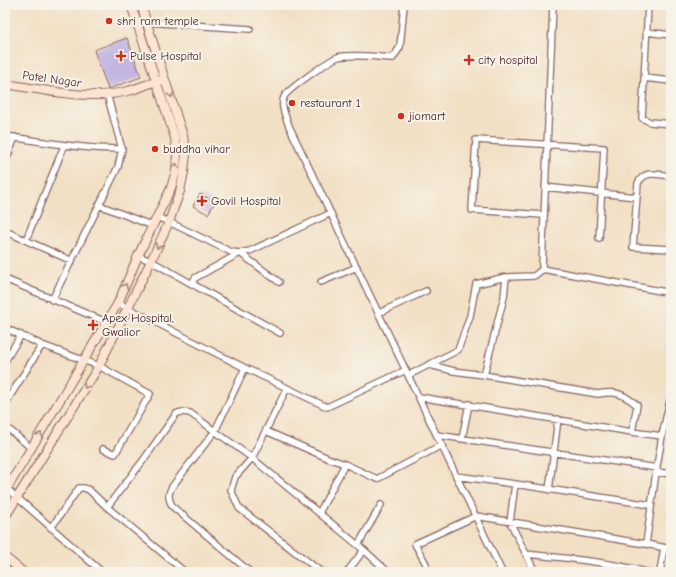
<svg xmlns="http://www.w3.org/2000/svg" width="676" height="577" font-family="'Comic Neue',sans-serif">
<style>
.building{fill:#c2b5e2}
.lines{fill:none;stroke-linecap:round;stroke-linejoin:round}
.street-casing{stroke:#856361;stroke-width:8}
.secondary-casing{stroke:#856361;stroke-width:10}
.street{stroke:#fff;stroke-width:5.5}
.secondary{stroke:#fde4d1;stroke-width:8}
.oneway{stroke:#a4827e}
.poi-dot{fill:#c8321e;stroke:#f7f3e8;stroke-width:1.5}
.labels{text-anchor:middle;stroke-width:4;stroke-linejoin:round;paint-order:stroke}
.poi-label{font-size:12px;fill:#4a1f2b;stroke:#f7f3e8;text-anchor:start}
.street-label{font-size:12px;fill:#4a1f2b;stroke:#f7f3e8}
</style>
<rect width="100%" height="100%" fill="#f7f3e8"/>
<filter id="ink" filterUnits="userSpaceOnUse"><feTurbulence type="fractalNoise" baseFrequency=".025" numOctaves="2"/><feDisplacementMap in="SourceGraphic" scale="8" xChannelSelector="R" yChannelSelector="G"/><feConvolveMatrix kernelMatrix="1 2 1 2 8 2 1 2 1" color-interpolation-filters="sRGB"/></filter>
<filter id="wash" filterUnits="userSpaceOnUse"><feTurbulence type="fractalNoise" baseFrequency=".012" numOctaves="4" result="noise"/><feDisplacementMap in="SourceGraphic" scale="16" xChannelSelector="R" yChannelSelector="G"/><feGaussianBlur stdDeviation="0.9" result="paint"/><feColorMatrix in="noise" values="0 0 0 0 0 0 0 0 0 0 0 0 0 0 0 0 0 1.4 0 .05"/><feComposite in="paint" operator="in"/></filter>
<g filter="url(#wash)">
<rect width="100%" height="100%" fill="#f2e0c5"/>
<g id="blocks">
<path class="building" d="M127 38 141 77 108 89 94 50Z
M200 194 215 202 208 214 193 206Z"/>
</g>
</g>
<g filter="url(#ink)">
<use href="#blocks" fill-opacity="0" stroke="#856361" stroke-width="1"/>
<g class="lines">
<g class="street-casing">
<path id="street" d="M404 5 400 47 393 58C377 57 354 54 338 57 331 59 287 90 284 97 280 106 286 117 289 126L502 572
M553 5 542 266 543 269 548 270 671 293
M648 5 642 118 650 122 671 124
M146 22 250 29
M646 32 671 35
M644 78 671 81
M5 136C44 142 82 149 122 149L107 94
M5 163 15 137
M671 176C657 175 646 169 638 183L633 247 671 249
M545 187 636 197
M99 205 153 226
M543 215 472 210 476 140 604 148 599 238
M157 217 169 222 231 252 240 253 250 251 331 213
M5 231 72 261
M26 240 64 146
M138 256 151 261 280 333
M5 279 106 322
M321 282 357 267
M192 284 195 278 240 253 279 282
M52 300 118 167 122 149
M118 303 245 368 327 407 406 370
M379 313 426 291
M5 328 42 345 99 366 150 394 115 454 103 449
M5 361 21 335
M430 365 454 371 484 375
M245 368 215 431 174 484C168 492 167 498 173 507L250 572
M409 375 458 350 470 316 476 284 506 277 534 276 543 269
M287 388 252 458 235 477 231 490 239 508 321 572
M419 397 632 432 637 405C622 393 616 391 598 394L484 375 504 297 506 277
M5 404 42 345
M5 426 31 448
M266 431 330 459 345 464 319 513
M632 432 662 436 671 396
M437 435 657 468
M662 436 656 472 671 474
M462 439 469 404
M345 464 377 479 442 445
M656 472 646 544 671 549
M456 476 515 484 510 522 535 572
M515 484 651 505
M5 487 102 572
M549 490 558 419
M107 507 142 462 176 414C181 411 185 412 190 413L252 458 364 550 347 572
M51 528 79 488H84L89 490 107 507 185 572
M358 545 381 505
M364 550 388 572
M526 554C566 558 608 562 647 572
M426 564 415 544 476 516 646 544
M660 572 664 548"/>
</g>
<g class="secondary-casing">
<path id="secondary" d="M5 84C46 90 88 101 128 91 139 88 150 83 161 80
M5 492 118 303 138 256 171 188 176 171 177 154 175 138 131 5
M5 517 99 366 151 261 169 222 180 191 184 172 186 154 183 136 141 5
M5 557 23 572"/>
</g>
<use href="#street" class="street"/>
<use href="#secondary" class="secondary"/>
</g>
<defs><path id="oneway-chevron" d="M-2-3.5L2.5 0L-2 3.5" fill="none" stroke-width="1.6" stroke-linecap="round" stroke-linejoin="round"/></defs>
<g class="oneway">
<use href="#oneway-chevron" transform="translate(171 95) rotate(73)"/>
<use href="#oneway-chevron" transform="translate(176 166) rotate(-83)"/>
<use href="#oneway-chevron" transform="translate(158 246) rotate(114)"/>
<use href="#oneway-chevron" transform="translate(125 286) rotate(-66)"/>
<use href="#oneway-chevron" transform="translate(86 386) rotate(122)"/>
<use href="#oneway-chevron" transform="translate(40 435) rotate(-59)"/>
</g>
</g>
<g class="poi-dot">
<circle cx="109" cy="21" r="4"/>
<path d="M119 50h4v4h4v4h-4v4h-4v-4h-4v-4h4z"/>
<path d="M467 54h4v4h4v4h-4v4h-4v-4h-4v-4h4z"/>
<circle cx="292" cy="103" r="4"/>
<circle cx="401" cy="116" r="4"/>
<circle cx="155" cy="149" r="4"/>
<path d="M200 195h4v4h4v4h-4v4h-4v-4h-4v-4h4z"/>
<path d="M91 319h4v4h4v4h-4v4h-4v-4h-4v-4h4z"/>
</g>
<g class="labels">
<g class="poi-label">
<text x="117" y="25">shri ram temple</text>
<text x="130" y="60">Pulse Hospital</text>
<text x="478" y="64">city hospital</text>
<text x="300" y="107">restaurant 1</text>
<text x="409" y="120">jiomart</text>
<text x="163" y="153">buddha vihar</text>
<text x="211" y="205">Govil Hospital</text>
<text x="102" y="322">Apex Hospital,<tspan x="102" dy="14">Gwalior</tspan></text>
</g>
<g class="street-label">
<text transform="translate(52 79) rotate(8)" y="4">Patel Nagar</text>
</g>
</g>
<rect width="676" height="577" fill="none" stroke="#f7f3e8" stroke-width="20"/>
</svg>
